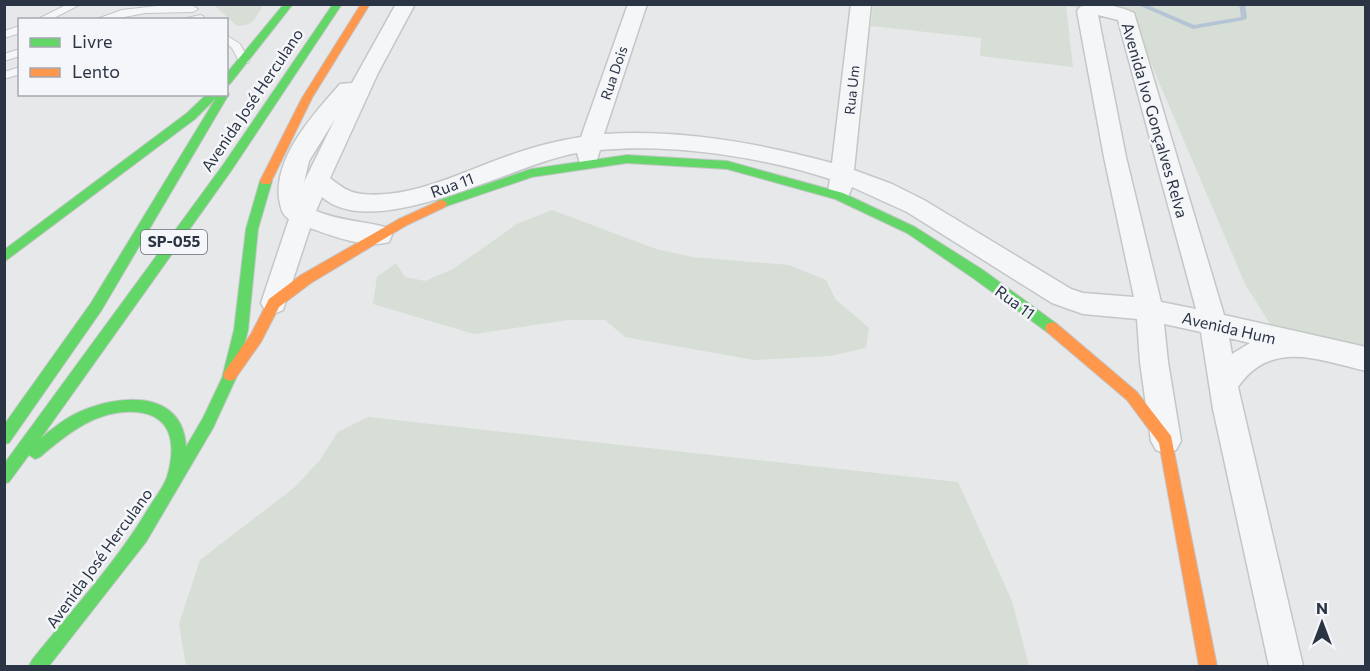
<svg xmlns="http://www.w3.org/2000/svg" width="1370" height="671" font-family="Commissioner,sans-serif">
<style>
.green{fill:#d6ded6}
.lines{fill:none;stroke-linecap:round;stroke-linejoin:round}
.stream{fill:#b4c4d5;fill-rule:evenodd}
.lane-casing{stroke:#c4c6c8;stroke-width:2}
.street-casing{stroke:#c4c6c8;stroke-width:3}
.fast-casing{stroke:#c4c6c8;stroke-width:2}
.slow-casing{stroke:#c4c6c8;stroke-width:2}
.lane{fill:#f5f6f7;fill-rule:evenodd}
.street{fill:#f5f6f7;fill-rule:evenodd}
.fast{fill:#63d668;fill-rule:evenodd}
.slow{fill:#ff974d;fill-rule:evenodd}
.labels{text-anchor:middle;stroke-width:5;stroke-linejoin:round;paint-order:stroke}
.far-street-label{font-size:14px;fill:#2b3445;stroke:#f4f6f9}
.shield{fill:#f4f6f9;stroke:#676e7b;stroke-width:1.5}
.shield-label{font-size:15px;font-weight:bold;fill:#2b3445}
.street-label{font-size:16px;fill:#2b3445;stroke:#f4f6f9}
</style>
<rect width="100%" height="100%" fill="#e6e8ea"/>
<path class="green" d="M873 4 1365 5V351L1274 330 1246 286 1141 40 1109 13 1066 6 1073 67 980 56 981 38 871 26Z
M214 5H263C256 17 253 27 237 26Z
M552 210 656 249 692 257 789 265 826 280 836 300 869 328 866 348 830 356 754 360 625 337 605 320H568L474 334 373 304 377 277 396 263 405 277 425 281 453 269 517 224Z
M368 417 958 482 1012 601 1029 666H186L179 624 200 560 295 487 320 460 338 432Z"/>
<g class="lines">
<path class="stream" d="M1136 4H1145L1194 25 1241 17 1239 4H1245L1247 18 1244 20 1193 29Z"/>
<g class="lane-casing">
<path id="lane" d="M68 4H81L50 20H36Z
M157 6H193L198 9 193 12 145 13 109 20H94L122 10Z
M200 15 203 16 204 20H179Z
M20 26V33L4 38V31Z
M226 35 240 44 249 61 248 63H240L232 48 226 43Z
M20 49V56L4 61V54Z
M20 67V74L4 79V72Z"/>
</g>
<g class="street-casing">
<path id="street" d="M396 4H415L378 73 330 178C340 186 349 193 362 194 411 199 460 173 505 157 529 148 555 141 581 137L628 4H647L604 134C681 129 758 143 832 163L851 4H871L854 170 892 184 924 200 1071 289 1083 293 1134 297 1104 157 1077 11 1080 7C1099 2 1116 5 1134 13L1224 315 1366 347V371C1319 360 1271 339 1238 387L1303 666H1269L1213 409 1201 332 1164 324 1168 362 1181 441 1176 450 1166 454 1156 450 1151 441 1140 362 1137 319 1083 314 1052 303 907 212 852 187 848 197 840 200 832 197 828 191 830 179C761 157 673 143 600 150L596 163 588 165 580 163 577 153C514 163 376 244 322 197L316 211C340 221 365 221 389 228L392 235 389 242C366 249 332 236 310 228L283 310 274 314 265 310 261 303 289 219C281 214 281 207 279 199 274 156 314 114 340 84L352 83ZM1098 15 1118 20 1196 309 1161 302 1126 157ZM335 119 305 180 303 187 309 161ZM1229 338 1250 343 1232 354Z"/>
</g>
<g class="fast-casing">
<path id="fast" d="M284 4H293L230 84 226 85V74Z
M333 4H342L231 171 41 438C52 429 63 420 75 414 115 394 183 387 186 447L203 418 222 378 234 330 246 229 260 181 266 177 270 178 272 181 258 229 248 330 236 378 213 428 146 542 49 666H29L32 660C71 611 116 563 148 509 154 499 163 488 167 477 176 447 174 415 136 412 98 409 68 433 40 457L35 459 29 455 9 482 4 484V464L223 165Z
M226 91 229 94 101 311 9 443 4 444V425L91 303 216 98 195 119 4 262V250L187 113 207 94H226Z
M627 155 727 161 843 193 915 227 983 270 1057 324 1059 328 1057 332H1047L973 278 907 233 835 199 727 169 627 163 532 177 441 208 435 204 437 201 531 169Z"/>
</g>
<g class="slow-casing">
<path id="slow" d="M361 4H370L312 98 270 184H262L260 181 302 98Z
M441 200 445 201 447 204 445 207 407 225 311 283 279 307 261 342 235 379 230 381 225 379 223 375 225 371 251 334 269 299 301 275 399 219Z
M1052 322 1057 324 1137 392 1171 436 1217 666H1199L1159 443 1127 400 1047 332 1045 328 1047 324Z"/>
</g>
<use href="#lane" class="lane"/>
<use href="#street" class="street"/>
<use href="#fast" class="fast"/>
<use href="#slow" class="slow"/>
</g>
<g class="labels">
<g class="far-street-label">
<text transform="translate(614 73) rotate(-71)" y="5">Rua Dois</text>
<text transform="translate(852 90) rotate(-84)" y="5">Rua Um</text>
</g>
<rect class="shield" x="141" y="230" width="66" height="24" rx="4.5"/>
<g class="shield-label">
<text x="174" y="247">SP-055</text>
</g>
<g class="street-label">
<text transform="translate(252 100) rotate(-56)" y="6">Avenida José Herculano</text>
<text transform="translate(1155 120) rotate(74)" y="6">Avenida Ivo Gonçalves Relva</text>
<text transform="translate(452 185) rotate(-20)" y="6">Rua 11</text>
<text transform="translate(1015 302) rotate(36)" y="6">Rua 11</text>
<text transform="translate(1229 328) rotate(13)" y="6">Avenida Hum</text>
<text transform="translate(99 558) rotate(-54)" y="6">Avenida José Herculano</text>
</g>
</g>
<rect width="1370" height="671" fill="none" stroke="#2b3445" stroke-width="12"/>
<rect x="18" y="18" width="210" height="78" fill="#f4f6f9" stroke="#a4a8b1" stroke-width="1.5"/>
<rect x="30" y="38" width="30" height="9" fill="#63d668" stroke="#a4a8b1" stroke-width="1.5"/>
<text x="72" y="48" font-size="18" fill="#2b3445">Livre</text>
<rect x="30" y="68" width="30" height="9" fill="#ff974d" stroke="#a4a8b1" stroke-width="1.5"/>
<text x="72" y="78" font-size="18" fill="#2b3445">Lento</text>
<g transform="translate(1322 623)" stroke="#f4f6f9" stroke-width="4.5" paint-order="stroke">
<path d="M0-4.5L10 22L0 15L-10 22Z" fill="#2b3445"/>
<text y="-9" font-size="16" font-weight="bold" text-anchor="middle" fill="#2b3445">N</text>
</g>
</svg>
